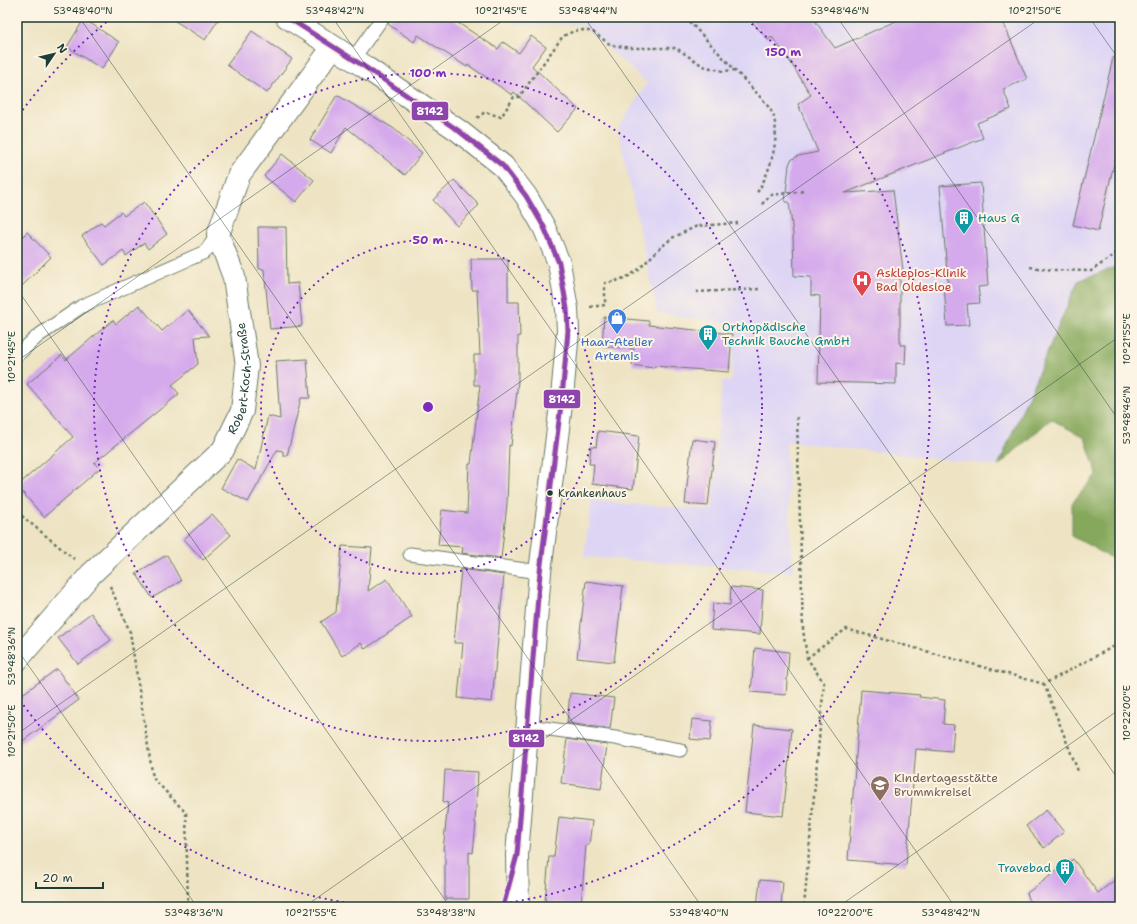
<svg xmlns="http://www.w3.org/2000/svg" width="1137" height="924" font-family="'Shantell Sans',sans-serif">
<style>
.built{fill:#ded5f5}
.forest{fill:#86a85c;stroke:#527248}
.building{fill:#d5aaec}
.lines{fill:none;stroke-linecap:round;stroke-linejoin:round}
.service-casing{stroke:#677766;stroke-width:15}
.minor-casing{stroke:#677766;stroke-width:24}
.tertiary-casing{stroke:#677766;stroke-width:24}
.path{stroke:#677766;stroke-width:2.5;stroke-dasharray:3 3;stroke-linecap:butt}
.service{stroke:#fff;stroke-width:13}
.minor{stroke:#fff;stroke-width:22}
.tertiary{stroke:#fff;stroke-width:22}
.bus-1-casing{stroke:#fcf5e5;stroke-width:8}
.bus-1{stroke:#8e44ad;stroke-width:5}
.ticks{fill:none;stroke:#1f3d34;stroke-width:1;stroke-opacity:0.45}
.ring{fill:none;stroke:#7b2cbf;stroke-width:2;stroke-dasharray:2 4}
.bus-dot{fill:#1f3d34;stroke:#fcf5e5;stroke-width:1.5}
.labels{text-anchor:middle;stroke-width:4;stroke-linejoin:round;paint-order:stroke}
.bus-label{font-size:11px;fill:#1f3d34;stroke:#fcf5e5;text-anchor:start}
.culture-label{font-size:12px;fill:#0d838f;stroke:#fcf5e5;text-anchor:start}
.health-label{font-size:12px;fill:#be3a42;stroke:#fcf5e5;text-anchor:start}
.shop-label{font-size:12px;fill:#366cbe;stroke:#fcf5e5}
.street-label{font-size:12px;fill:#1f3d34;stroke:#fcf5e5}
.education-label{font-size:12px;fill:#785e54;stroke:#fcf5e5;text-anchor:start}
.centre{fill:#7b2cbf;stroke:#fcf5e5;stroke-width:2}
.ring-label{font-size:12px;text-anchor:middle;font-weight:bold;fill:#7b2cbf;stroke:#fcf5e5;stroke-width:4;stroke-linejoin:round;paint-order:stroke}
.line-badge{stroke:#fcf5e5;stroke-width:1.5}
.badge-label{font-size:11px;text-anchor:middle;font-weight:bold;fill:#fff}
.neatline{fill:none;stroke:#1f3d34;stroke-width:1.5}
.ticks-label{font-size:10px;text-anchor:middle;fill:#1f3d34}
</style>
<rect width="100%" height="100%" fill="#fcf5e5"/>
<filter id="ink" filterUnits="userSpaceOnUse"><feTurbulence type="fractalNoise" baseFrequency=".025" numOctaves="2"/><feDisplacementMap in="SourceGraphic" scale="8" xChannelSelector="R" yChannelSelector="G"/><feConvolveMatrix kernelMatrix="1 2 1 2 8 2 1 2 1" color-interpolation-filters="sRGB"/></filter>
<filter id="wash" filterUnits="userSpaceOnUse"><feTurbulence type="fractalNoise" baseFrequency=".012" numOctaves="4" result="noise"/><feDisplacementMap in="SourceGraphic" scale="16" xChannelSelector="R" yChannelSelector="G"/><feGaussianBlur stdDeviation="0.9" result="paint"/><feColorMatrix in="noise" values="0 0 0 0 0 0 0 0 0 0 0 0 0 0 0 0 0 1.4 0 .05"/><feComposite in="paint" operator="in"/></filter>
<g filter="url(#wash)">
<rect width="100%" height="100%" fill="#eee4c4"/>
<path class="built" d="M522 17H1120V265L1078 281 998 466 786 441 793 572 584 557 591 501 712 510 722 381 731 382 735 325 657 313 618 129 647 83 581 24 514 25Z"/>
<path class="forest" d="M1120 265V569L1117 561 1072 536V503L1097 474 1085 438 1051 419 998 466 1078 281Z"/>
<g id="blocks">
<path class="building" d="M169 17H220L205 40Z
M391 17H449L498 49 503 42 519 53 531 36 546 47 532 66 578 109 557 132 514 92 512 95 468 65 467 67 418 35 414 42 388 24Z
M748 17H812L835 48 905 17H1001L1027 79 1003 89 1011 109 977 123 983 138 845 193 893 190 903 270H900V345H906L905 364 896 363V384L818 382 820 296 811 295V277L794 276 793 234 789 202H785L789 165 791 160 798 156 818 152 798 104 811 95 789 60 772 37 768 40Z
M84 19 119 42 102 69 67 47Z
M252 31 292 59 267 93 227 65Z
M1113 58H1120V139L1098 231 1073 225Z
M337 95 393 128 422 153 405 175 346 127 331 153 310 140Z
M282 154 314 180 296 202 264 176Z
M454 180 479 205 457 226 433 200Z
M981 183 988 286 978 287 980 303 967 304 969 325 947 326 944 285 948 284 940 186Z
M144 202 167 234 148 249 144 243 126 256 123 251 104 265 82 236 101 222 104 225 121 212 124 216Z
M258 227H286L287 284 298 283 302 326 270 329 264 269H259Z
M27 232 51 257 17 291V242Z
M471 259H508V302H519L520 336H518V381L511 446 509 445 507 504 501 558 462 553 463 547 438 545 442 510 467 513 469 464H471L480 385H474V355H480L477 290H472Z
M139 305 162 331 188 310 209 336 195 337 198 364 172 385 179 394 94 463 100 468 44 517 17 486 73 437 27 384 62 355 66 360 113 320 116 324Z
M604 317 649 321V325L732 334 729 372 654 366V368L632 365 634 349 602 346Z
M307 359 310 398H301L287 456H283V451L277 450 248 502 221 488 237 459 256 470 268 416 280 419 276 361Z
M598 431 639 436 633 489 592 484 594 464H589L591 446 596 447Z
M692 439 715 442 708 506 685 504Z
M212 514 231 535 203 560 184 539Z
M342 546 372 548 368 591 387 579 412 617 365 649 361 643 342 656 321 622 336 612Z
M167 555 181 581 152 598 136 573Z
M461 569 504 575 492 702 458 698 463 643H454Z
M586 581 623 586 614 662 577 658Z
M731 587 763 590 760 634 711 630 713 603 730 605Z
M91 613 111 640 78 664 58 638Z
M755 648 789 652 786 695 751 692Z
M57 669 79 700 17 745V698Z
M861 690 920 695 919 697 945 700 943 724 954 725 952 752 916 749 906 865 848 860Z
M570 693 614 698 610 729 567 723Z
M692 719 712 721 710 741 690 739Z
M754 725 792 729 783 816 745 812Z
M567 739 607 745 601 789 561 783Z
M445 770 478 772 475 823H476L473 853 469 852V899H445V850H443L448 803 443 802Z
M1046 810 1064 832 1044 848 1026 826Z
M559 817 592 821 589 845H586L581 905 545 902 549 857H554Z
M1073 859 1098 893 1120 876V907H1032L1027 893Z
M760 880 783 882 781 907H757Z"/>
</g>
</g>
<g filter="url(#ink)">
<use href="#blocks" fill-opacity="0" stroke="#677766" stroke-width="1"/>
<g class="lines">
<g class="service-casing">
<path id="service" d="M353 59 383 17
M17 355 38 336 82 306 205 252 218 235
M410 554 540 572
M528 726 615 738 680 750"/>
</g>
<g class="minor-casing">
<g id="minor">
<path id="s1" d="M17 660 91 574 223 450 242 411 247 366 234 277 218 235 239 175 333 47"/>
</g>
</g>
<g class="tertiary-casing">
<path id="tertiary" d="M287 17 365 67 459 131 503 166 526 196 544 227 559 263 567 309 568 331 562 397 540 572 517 855 518 907"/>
</g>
<path class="path" d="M685 17 765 102C768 107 773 112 774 118 780 140 769 176 756 194
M477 118 485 112 501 117 514 97H519L563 36 574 31 583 30 593 32 611 45 632 48H676L703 66 723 71 736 70
M762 204 771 195 805 191
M1030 267 1053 270 1091 271 1120 251
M696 292 761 289
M590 307 605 305V283L616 281 629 276 638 270 659 249 672 238 697 226 738 223
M797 417 803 629 807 658 824 683 804 907
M17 512 74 559
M110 586 130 632 153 778 186 813 188 907
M807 658 846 629 1044 684 1120 643
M1044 684 1078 771
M1021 907H1025"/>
<use href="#service" class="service"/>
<use href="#minor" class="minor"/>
<use href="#tertiary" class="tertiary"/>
<g class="bus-1-casing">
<path id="bus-1" d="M287 17 365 67 459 131 503 166 526 196 544 227 559 263 567 309 568 331 562 397 540 572 517 855 503 907"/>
</g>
<use href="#bus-1" class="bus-1"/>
</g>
</g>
<path class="ticks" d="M79 17 702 907M332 17 955 907M584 17 1120 782M837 17 1120 422M1089 17 1120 61M17 289 450 907M17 361 508 17M17 649 197 907M17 734 1042 17M304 907 1120 336M838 907 1120 709"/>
<g class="ring">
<circle cx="428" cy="407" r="167"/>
<circle cx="428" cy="407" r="334"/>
<path d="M380 907A502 502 0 0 1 19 699M19 115A502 502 0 0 1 109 20M747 20A502 502 0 0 1 476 907"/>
</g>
<defs>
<g id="building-pin" transform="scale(1)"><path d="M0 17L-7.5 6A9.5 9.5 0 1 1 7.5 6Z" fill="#0f9aa8" stroke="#fcf5e5"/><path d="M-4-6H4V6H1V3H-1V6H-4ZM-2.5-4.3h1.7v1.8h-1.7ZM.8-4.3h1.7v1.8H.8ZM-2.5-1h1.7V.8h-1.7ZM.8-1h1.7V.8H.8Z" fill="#fff"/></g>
<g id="hospital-pin" transform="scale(1)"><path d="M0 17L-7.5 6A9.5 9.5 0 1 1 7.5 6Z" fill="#e0444e" stroke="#fcf5e5"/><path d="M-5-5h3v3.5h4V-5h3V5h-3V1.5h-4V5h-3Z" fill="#fff"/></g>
<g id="shop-pin" transform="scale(1)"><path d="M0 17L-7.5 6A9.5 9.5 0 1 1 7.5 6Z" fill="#3f7fe0" stroke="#fcf5e5"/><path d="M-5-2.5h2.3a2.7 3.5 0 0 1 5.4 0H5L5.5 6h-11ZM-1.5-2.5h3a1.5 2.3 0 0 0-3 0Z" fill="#fff"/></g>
<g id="school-pin" transform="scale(1)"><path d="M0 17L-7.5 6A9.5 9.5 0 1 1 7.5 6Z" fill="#8d6e63" stroke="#fcf5e5"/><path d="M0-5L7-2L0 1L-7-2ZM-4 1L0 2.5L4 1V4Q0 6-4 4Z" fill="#fff"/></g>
</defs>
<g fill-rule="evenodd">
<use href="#building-pin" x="964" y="218"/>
<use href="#hospital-pin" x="862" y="280"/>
<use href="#shop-pin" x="617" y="318"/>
<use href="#building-pin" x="708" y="334"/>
<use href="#school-pin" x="880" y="785"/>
<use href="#building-pin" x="1065" y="868"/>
</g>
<circle class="bus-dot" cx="550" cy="493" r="3.5"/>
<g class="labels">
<g class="bus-label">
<text x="558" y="497">Krankenhaus</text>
</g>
<g class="culture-label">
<text x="978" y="222">Haus G</text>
<text x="722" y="331">Orthopädische<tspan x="722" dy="14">Technik Bauche GmbH</tspan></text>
<text x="1051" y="872" text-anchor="end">Travebad</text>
</g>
<g class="health-label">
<text x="876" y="277">Asklepios-Klinik<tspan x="876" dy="14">Bad Oldesloe</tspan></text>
</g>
<g class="shop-label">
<text x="617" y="346">Haar-Atelier<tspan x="617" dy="14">Artemis</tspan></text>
</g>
<g class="street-label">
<text dy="4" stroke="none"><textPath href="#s1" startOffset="370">Robert-Koch-Straße</textPath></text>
</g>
<g class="education-label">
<text x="894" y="782">Kindertagesstätte<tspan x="894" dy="14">Brummkreisel</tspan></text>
</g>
</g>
<circle cx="428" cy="407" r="6" class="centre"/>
<g class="ring-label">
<text x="783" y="56">150 m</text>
<text x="428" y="77">100 m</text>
<text x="428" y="244">50 m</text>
</g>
<g class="line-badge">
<rect x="411" y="101" width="38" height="20" rx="4" fill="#8e44ad"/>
<rect x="543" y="389" width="38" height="20" rx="4" fill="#8e44ad"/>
<rect x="508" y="729" width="37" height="19" rx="4" fill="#8e44ad"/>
</g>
<g class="badge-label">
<text x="430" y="115">8142</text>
<text x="562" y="403">8142</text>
<text x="526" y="742">8142</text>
</g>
<rect width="1137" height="924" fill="none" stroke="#fcf5e5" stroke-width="44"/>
<g transform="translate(54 54) rotate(55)" stroke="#fcf5e5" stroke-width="3" paint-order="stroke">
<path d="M0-3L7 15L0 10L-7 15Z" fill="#1f3d34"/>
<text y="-6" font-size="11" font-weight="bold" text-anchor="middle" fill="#1f3d34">N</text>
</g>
<path d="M36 882v6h67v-6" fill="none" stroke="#1f3d34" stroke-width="2"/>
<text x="42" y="882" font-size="12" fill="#1f3d34" stroke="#fcf5e5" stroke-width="3" paint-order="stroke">20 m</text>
<rect x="22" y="22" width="1093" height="880" class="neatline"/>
<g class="ticks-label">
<text x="83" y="14">53°48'40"N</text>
<text x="335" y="14">53°48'42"N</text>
<text x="501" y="14">10°21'45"E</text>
<text x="588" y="14">53°48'44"N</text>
<text x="840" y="14">53°48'46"N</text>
<text x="1035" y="14">10°21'50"E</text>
<text transform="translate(1126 339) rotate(-90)" y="4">10°21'55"E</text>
<text transform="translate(11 357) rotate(-90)" y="4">10°21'45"E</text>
<text transform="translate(1126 415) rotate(-90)" y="4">53°48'46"N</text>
<text transform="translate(11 656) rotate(-90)" y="4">53°48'36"N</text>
<text transform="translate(1126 713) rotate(-90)" y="4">10°22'00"E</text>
<text transform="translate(11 731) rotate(-90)" y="4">10°21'50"E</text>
<text x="194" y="916">53°48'36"N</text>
<text x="311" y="916">10°21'55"E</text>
<text x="446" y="916">53°48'38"N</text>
<text x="699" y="916">53°48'40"N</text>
<text x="845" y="916">10°22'00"E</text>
<text x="951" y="916">53°48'42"N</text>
</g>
</svg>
